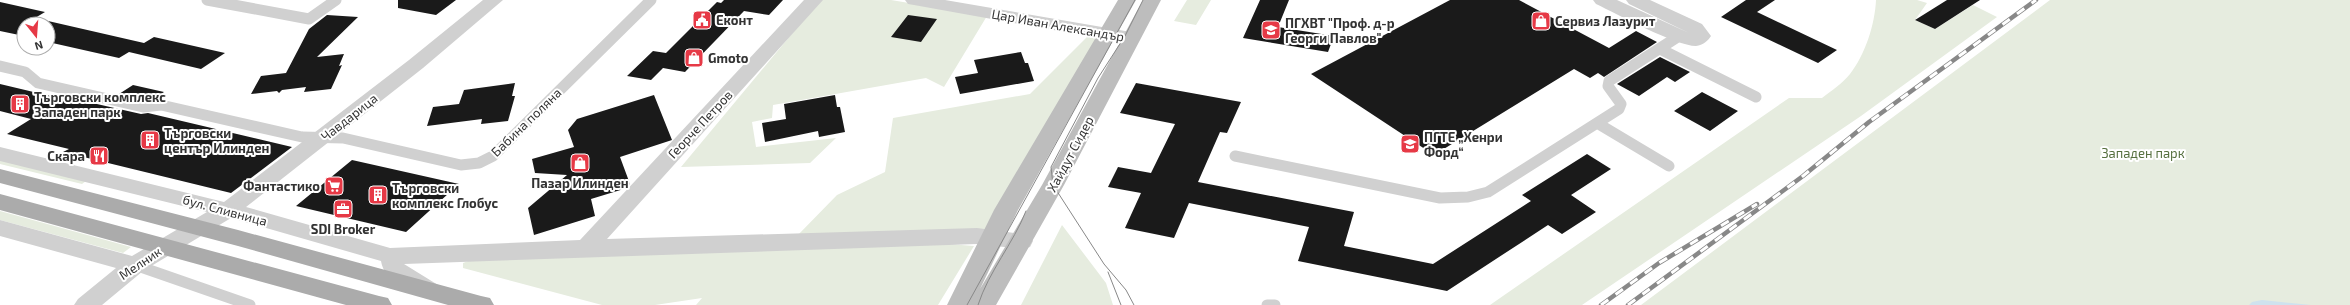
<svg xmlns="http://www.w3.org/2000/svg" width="2350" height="305" font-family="'Exo 2',sans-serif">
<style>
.green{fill:#e6ecdf}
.water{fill:#cfe2ee}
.building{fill:#1a1a1a}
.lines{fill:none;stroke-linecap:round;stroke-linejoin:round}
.lane{stroke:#d0d0d0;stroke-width:11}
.street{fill:#d0d0d0;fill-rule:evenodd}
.secondary{fill:#bdbdbd;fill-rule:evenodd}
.primary{fill:#ababab;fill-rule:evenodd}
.tram{stroke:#888;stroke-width:1}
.rail-casing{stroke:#888;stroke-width:4.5}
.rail{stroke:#fff;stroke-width:3;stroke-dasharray:9;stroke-linecap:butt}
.labels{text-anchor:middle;stroke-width:4;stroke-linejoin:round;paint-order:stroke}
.poi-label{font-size:13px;font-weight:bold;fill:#333;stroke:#fff;text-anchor:start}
.street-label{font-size:13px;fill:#333;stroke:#fff}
.park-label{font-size:13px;fill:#56703f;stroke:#fff}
</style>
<rect width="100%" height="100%" fill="#fff"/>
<path class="green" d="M820 0H891L987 16 944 87 926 78 773 105 772 118 752 122 756 147 836 138 810 163 681 167Z
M1187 0H1211L1196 25 1174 21Z
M1876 0H1917L1927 3 1915 20 1935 29 1973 5 1997 17 1861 116 1582 305H1490L1789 98H1822C1831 91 1843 83 1850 74 1865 55 1875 24 1876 0Z
M2050 0H2350V305H1641Z
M1089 35 1100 36 989 231 796 237 837 195 885 172 893 118 1030 94Z
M0 156 90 178 82 184 0 164Z
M0 211 131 247 123 253 0 220Z
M1062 225 1106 283 1113 305H1021Z
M935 243 974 246 938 305H696L702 298 655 305H602L463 268V263L471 260Z"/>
<path class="water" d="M2262 300 2311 305H2249L2252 302Z"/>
<path class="building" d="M398 0H456L436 15 398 8Z
M724 0H783L769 15 744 11 685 72 663 68 651 80 627 76 653 51 666 53 717 2 721 3Z
M1260 0H1289L1278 27 1334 36 1328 52 1243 38Z
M1450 0H1519L1609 48 1636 31 1657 42 1604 77 1598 73 1590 78 1574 69 1434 155 1311 74Z
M1746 0H1775L1757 12 1837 50 1818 63 1721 17Z
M1947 0H1980L1935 29 1915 20Z
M0 2 45 12 35 18 144 43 154 37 225 53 201 69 129 52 119 58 48 42V24H24V36L0 31Z
M327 15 358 17 317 57 344 54 339 66 342 65 331 89 304 92 306 87 282 90 279 93 277 91 251 94 261 76 286 73 309 29Z
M908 15 937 19 921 42 891 37Z
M1021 52 1025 63H1028L1034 81 960 94 955 77 978 73 974 60Z
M1660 57 1690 72 1675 82 1667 77 1639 96 1617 84Z
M515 83 512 96H515L508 121 481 124 482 119 427 126 433 107 459 104 464 90Z
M1136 83 1241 102 1227 133 1220 132 1198 182 1354 212 1344 246 1433 264 1531 201 1522 195 1587 154 1611 169 1571 195 1596 212 1562 234 1548 225 1447 291 1298 261 1309 227 1189 203 1174 238 1125 228 1141 193 1108 187 1118 167 1151 173 1175 124 1120 113Z
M0 84 63 99 66 97 141 114 148 113 292 147 231 193 63 152 69 149 7 134 31 119 0 111Z
M133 85 164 92 154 99 143 100 119 94Z
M1702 92 1738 111 1710 131 1674 111Z
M654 95 672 140 620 157 630 184 627 188 591 199 595 216 534 235 528 208 567 175 535 173 532 159 574 147 568 130 577 119Z
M835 95 837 107H840L845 132 819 137 818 131 765 142 762 123 786 119 784 104Z
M352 160 459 184 406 232 296 206Z"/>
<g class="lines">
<path class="lane" d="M207 0 309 19 336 0
M1660 49 1756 97
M0 66 25 72 38 83 143 107 161 105 302 137 343 138 461 165 479 163 493 156 651 0
M1597 123 1669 166
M1235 156 1440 198 1468 197 1488 192 1619 109 1621 104 1608 86 1609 81 1679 36
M135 265 250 305
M1267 305H1275"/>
<path class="street" d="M483 0H503L423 68 246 207 390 248 580 240 804 0H823L607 239 977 228 1030 235 1033 241 1030 247 1022 249 977 244 404 264 438 285 442 291 438 297C422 302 400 286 388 275 384 272 382 266 381 261L231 218 143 271 102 305H74L78 299 116 268 0 236V220L132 256 207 212 0 161V147L224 202 409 60Z
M905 0H945L1131 32 1138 34 1140 38 1138 42 1131 44 914 5 908 4Z
M1593 0H1617L1689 33 1629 4 1626 0H1650L1702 24 1711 36C1708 41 1703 45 1696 46 1676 46 1617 14 1596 4Z"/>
<path class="secondary" d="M1118 0H1136L1018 210 980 289 1042 185 1143 0H1161L1064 185 996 305H947L994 210Z"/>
<path class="primary" d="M0 169 238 230 481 296 490 298 494 305H448L238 246 0 183Z
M0 194 379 296 388 298 392 305H346L0 210Z"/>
<path class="tram" d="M1108 272 1121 305
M967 305 1135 0
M978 305C989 271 1013 244 1026 211
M1134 305 1126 290 1104 264 1053 185 1051 167 1098 78 1125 36 1143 0"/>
<g class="rail-casing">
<path id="rail" d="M1601 305 1659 263 1757 204
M1628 305 1803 176 1869 122 2036 0"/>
</g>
<use href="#rail" class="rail"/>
</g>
<defs>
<g id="civic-square" transform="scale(1)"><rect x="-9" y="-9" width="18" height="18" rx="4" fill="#e63946" stroke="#fff"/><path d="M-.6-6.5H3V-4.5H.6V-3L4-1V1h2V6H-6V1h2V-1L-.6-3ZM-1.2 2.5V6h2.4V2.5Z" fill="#fff"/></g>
<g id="shop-square" transform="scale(1)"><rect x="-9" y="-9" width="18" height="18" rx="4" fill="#e63946" stroke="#fff"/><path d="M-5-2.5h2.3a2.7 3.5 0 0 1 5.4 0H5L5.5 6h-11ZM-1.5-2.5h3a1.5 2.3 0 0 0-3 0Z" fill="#fff"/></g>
<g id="school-square" transform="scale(1)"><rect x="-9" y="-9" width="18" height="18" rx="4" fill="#e63946" stroke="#fff"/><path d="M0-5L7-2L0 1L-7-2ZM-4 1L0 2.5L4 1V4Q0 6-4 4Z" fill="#fff"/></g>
<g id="building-square" transform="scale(1)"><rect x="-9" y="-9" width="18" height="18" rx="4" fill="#e63946" stroke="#fff"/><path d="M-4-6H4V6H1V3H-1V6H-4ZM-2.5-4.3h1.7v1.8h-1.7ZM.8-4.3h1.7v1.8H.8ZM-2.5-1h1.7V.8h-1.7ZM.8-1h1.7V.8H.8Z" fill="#fff"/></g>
<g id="restaurant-square" transform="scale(1)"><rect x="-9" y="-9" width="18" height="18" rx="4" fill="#e63946" stroke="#fff"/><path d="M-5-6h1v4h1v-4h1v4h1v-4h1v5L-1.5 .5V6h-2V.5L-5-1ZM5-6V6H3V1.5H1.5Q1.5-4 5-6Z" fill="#fff"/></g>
<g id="supermarket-square" transform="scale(1)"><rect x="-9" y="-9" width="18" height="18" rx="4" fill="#e63946" stroke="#fff"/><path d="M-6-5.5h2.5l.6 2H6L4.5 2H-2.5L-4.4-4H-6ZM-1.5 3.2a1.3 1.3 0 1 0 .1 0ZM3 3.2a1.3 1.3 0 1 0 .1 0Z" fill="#fff"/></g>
<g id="office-square" transform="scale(1)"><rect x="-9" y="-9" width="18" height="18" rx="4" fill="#e63946" stroke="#fff"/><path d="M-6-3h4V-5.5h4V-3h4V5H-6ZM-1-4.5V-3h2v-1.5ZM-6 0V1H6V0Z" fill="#fff"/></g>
</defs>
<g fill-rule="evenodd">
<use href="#civic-square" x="702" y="20"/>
<use href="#shop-square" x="1541" y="21"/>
<use href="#school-square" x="1271" y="30"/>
<use href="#shop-square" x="694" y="58"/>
<use href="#building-square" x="20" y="104"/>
<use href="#building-square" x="150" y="140"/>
<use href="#school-square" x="1410" y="144"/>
<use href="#restaurant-square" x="99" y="156"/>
<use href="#shop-square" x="580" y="163"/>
<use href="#supermarket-square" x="334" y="186"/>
<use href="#building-square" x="378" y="195"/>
<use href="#office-square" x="343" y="209"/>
</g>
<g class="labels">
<g class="poi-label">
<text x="716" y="25">Еконт</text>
<text x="1555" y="26">Сервиз Лазурит</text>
<text x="1285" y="28">ПГХВТ "Проф. д-р<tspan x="1285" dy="15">Георги Павлов"</tspan></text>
<text x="708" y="63">Gmoto</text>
<text x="34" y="102">Търговски комплекс<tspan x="34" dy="15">Западен парк</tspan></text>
<text x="164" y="138">Търговски<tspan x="164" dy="15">център Илинден</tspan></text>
<text x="1424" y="142">ПГТЕ „Хенри<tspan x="1424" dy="15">Форд“</tspan></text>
<text x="85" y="161" text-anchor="end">Скара</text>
<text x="580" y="188" text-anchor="middle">Пазар Илинден</text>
<text x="320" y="191" text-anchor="end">Фантастико</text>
<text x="392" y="193">Търговски<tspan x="392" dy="15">комплекс Глобус</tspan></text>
<text x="343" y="234" text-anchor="middle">SDI Broker</text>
</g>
<g class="street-label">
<text transform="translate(1058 25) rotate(10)" y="5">Цар Иван Александър</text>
<text transform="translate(349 117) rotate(-38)" y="5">Чавдарица</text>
<text transform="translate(526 122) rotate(-44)" y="5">Бабина поляна</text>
<text transform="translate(700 124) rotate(-47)" y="5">Георче Петров</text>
<text transform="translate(1070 154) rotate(-62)" y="5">Хайдут Сидер</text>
<text transform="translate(225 210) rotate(15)" y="5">бул. Сливница</text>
<text transform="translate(140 263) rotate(-34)" y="5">Мелник</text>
</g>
<g class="park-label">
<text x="2143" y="158">Западен парк</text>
</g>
</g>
<g transform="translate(36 36) rotate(163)"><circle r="19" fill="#ffffff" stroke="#adadad"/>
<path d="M0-3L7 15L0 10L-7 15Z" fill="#e63946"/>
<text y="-6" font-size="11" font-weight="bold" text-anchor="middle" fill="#333333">N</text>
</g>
</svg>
